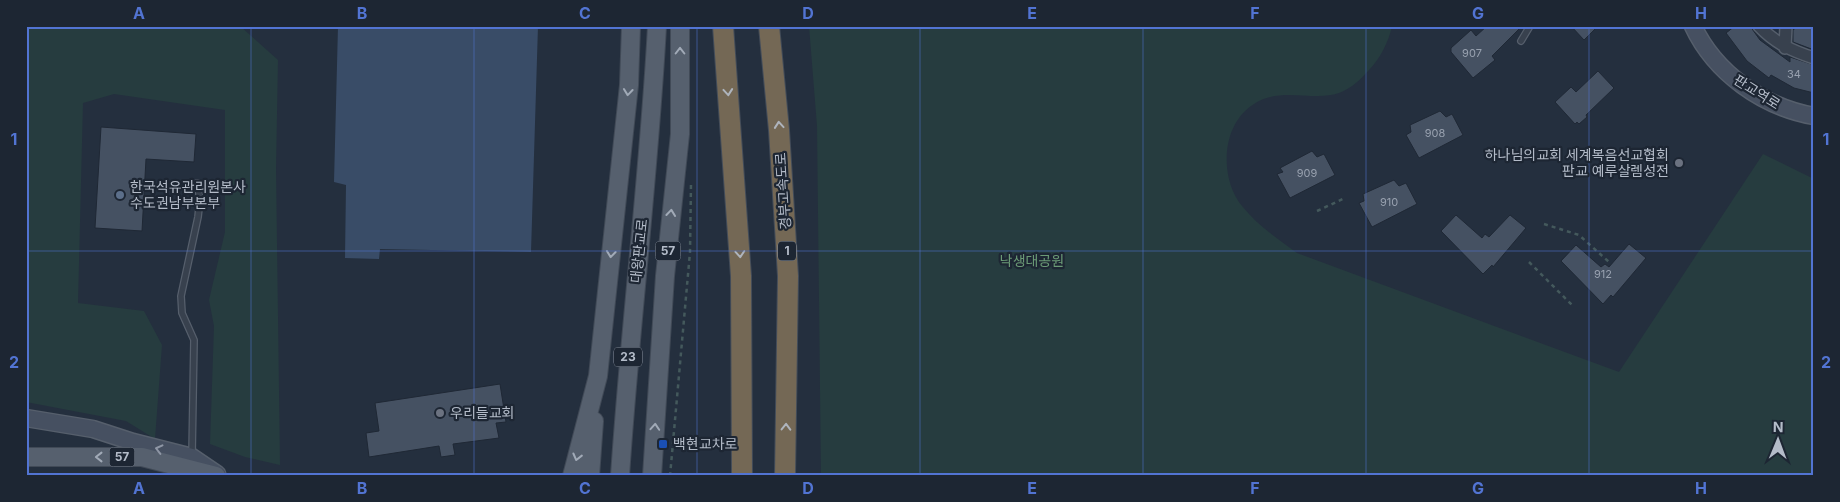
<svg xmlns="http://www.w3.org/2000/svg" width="1840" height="502" font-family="Inter,'Noto Sans KR',sans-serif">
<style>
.green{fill:#263c3f}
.water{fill:#394c67}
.building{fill:#455162;stroke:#1f2835}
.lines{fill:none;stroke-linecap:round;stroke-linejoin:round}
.lane-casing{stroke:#565f6c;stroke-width:8}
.street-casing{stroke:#565f6c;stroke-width:14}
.secondary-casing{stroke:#565f6c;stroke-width:19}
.primary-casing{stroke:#414a57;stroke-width:20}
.highway-casing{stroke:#434c59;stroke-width:22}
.path{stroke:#44595c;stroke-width:2.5;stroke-dasharray:4 4;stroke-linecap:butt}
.lane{stroke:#38414e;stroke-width:5.5}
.street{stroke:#38414e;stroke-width:11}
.secondary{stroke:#465061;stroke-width:16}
.primary{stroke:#56606e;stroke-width:18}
.highway{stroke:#746855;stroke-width:20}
.oneway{stroke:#a1aab7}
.oneway2{stroke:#aeb4bd}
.oneway3{stroke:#8e96a5}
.grid{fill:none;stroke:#5274d3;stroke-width:1;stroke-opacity:0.55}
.worship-dot{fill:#6b7280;stroke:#1d2633;stroke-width:2}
.service-dot{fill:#5c6f8a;stroke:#1d2633;stroke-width:2}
.transit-dot{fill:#1a4fb4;stroke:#1d2633;stroke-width:2}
.labels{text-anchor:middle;stroke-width:4.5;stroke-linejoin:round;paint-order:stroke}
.number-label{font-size:11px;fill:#98a1af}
.shield{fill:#1d2633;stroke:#878f9c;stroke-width:1}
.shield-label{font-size:12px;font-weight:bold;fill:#b4bcc9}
.street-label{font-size:14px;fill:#b4bcc9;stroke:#1d2633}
.poi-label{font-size:14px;fill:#b4bcc9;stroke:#1d2633;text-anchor:start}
.park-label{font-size:14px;fill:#6b9a76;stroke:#1d2633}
.neatline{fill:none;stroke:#5274d3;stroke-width:2}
.grid-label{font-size:16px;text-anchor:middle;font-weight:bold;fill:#5274d3}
</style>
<rect width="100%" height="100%" fill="#242f3e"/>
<path class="green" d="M26 26H240L278 60 276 168 280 465 245 457 210 444 214 326 209 300 225 232V110L114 94 83 103 78 303 144 311 162 345 155 439 126 421 26 402Z
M809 26H1392C1389 41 1380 59 1369 70 1361 79 1352 88 1339 93 1313 102 1281 86 1254 104 1221 124 1219 178 1242 206 1257 225 1277 238 1297 253L1619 372 1763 154 1814 179V476H821L817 126Z"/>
<path class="water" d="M338 26H538L531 252 380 249 379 259 345 258 346 185 334 182Z"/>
<path class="building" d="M1487 26H1522L1492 56 1495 60 1473 78 1451 52V48L1471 30 1476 36Z
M1571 26H1598L1584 40Z
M1735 26H1750L1760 40 1790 62V57L1814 65V93L1794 88 1771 75 1769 78 1747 61 1726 33Z
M1798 26H1814V50L1793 42V30Z
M1598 71 1614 88 1586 115 1587 117 1579 124 1577 122 1575 124 1555 102 1571 87 1576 92Z
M1440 111 1446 117 1452 114 1463 135 1419 158 1406 135 1411 132 1410 125Z
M101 127 196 134 194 162 146 159 142 231 95 228Z
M1312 151 1317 157 1324 154 1335 175 1290 198 1277 174 1283 172 1280 168Z
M1394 180 1399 186 1406 183 1417 204 1372 227 1359 203 1364 201 1363 194Z
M1456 215 1482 238 1485 234 1489 237 1510 215 1526 228 1493 267 1492 265 1483 274 1441 231Z
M1629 244 1646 258 1613 297 1611 295 1603 304 1561 261 1576 245 1601 267 1605 264 1609 267Z
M500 384 506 422 496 423 499 438 453 444 455 455 441 457 439 446 369 457 366 433 379 431 375 403Z"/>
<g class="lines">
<g class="lane-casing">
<path id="lane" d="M1521 41 1530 26
M192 455 194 340 182 313 181 296 198 217 200 199 197 183"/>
</g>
<g class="street-casing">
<path id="street" d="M1759 26C1775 43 1792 51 1814 58
M1785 48 1786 26"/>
</g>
<g class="secondary-casing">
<path id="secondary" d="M1693 26C1715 73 1763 107 1814 116
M26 418 93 429 133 442 192 457 217 474"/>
</g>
<g class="primary-casing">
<path id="primary" d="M26 457H142L216 476
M572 476 598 376 629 85 631 26
M590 476 594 421
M620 476C630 326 649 176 657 26
M652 476 665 276 680 134V26"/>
</g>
<g class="highway-casing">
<path id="highway" d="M723 26 741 276 742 476
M769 26 779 130 788 276 785 476"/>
</g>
<path class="path" d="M1317 211 1345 198
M1544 224 1579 235 1609 262
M1529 262 1574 307
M670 476 690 252 691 183"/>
<use href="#lane" class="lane"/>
<use href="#street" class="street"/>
<use href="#secondary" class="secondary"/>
<use href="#primary" class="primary"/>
<use href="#highway" class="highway"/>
</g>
<defs><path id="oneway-chevron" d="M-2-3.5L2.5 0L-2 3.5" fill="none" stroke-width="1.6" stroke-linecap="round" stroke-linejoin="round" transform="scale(1.25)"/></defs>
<g class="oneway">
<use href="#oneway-chevron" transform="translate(680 51) rotate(-90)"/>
<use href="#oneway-chevron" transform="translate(628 92) rotate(96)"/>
<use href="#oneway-chevron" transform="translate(671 213) rotate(-84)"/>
<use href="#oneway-chevron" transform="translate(611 254) rotate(96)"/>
<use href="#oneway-chevron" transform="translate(655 427) rotate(-86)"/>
<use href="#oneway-chevron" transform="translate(99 457) rotate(-180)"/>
<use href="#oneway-chevron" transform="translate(577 457) rotate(104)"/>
</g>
<g class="oneway2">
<use href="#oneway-chevron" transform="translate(728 92) rotate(85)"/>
<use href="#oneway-chevron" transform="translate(779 125) rotate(-95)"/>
<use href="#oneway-chevron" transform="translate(740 254) rotate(86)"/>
<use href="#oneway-chevron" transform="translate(786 427) rotate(-89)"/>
</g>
<use class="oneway3" href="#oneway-chevron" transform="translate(159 449) rotate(-166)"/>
<path class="grid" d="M251 26V476M474 26V476M697 26V476M920 26V476M1143 26V476M1366 26V476M1589 26V476M26 251H1814"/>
<g class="worship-dot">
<circle cx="1679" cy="163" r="5"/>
<circle cx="440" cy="413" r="5"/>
</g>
<circle class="service-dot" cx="120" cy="195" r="5"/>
<rect class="transit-dot" x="658" y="439" width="10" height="10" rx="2.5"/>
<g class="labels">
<g class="number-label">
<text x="1472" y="57">907</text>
<text x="1794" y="78">34</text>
<text x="1435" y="137">908</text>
<text x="1307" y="177">909</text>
<text x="1389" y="206">910</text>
<text x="1603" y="278">912</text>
</g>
<g class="shield">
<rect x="655.5" y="241.5" width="25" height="19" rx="4"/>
<rect x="778" y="241.5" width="18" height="19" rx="4"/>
<rect x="614" y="347.5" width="28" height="19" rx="4"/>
<rect x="109.5" y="447.5" width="25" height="19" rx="4"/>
</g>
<g class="shield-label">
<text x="668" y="255">57</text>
<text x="787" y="255">1</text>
<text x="628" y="361">23</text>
<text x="122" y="461">57</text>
</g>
<g class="street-label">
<text transform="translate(1757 92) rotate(32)" y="5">판교역로</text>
<text transform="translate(783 191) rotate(-94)" y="5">경부고속도로</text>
<text transform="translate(639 251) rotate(-84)" y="5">대왕판교로</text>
</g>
<g class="poi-label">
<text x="1669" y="160" text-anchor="end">하나님의교회 세계복음선교협회<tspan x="1669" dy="16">판교 예루살렘성전</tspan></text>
<text x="130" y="192">한국석유관리원본사<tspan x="130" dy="16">수도권남부본부</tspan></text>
<text x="450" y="418">우리들교회</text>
<text x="673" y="449">백현교차로</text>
</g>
<g class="park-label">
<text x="1032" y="266">낙생대공원</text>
</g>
</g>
<rect width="1840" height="502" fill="none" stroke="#1d2633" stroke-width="55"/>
<g transform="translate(1778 440) rotate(1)" stroke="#1d2633" stroke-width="4" paint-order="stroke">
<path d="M0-4L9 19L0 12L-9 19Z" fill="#b4bcc9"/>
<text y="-8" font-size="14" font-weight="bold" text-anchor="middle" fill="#b4bcc9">N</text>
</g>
<rect x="28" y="28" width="1784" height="446" class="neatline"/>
<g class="grid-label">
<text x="139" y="19">A</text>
<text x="362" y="19">B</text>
<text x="585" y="19">C</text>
<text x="808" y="19">D</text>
<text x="1032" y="19">E</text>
<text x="1255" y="19">F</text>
<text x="1478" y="19">G</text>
<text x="1701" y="19">H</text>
<text x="14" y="145">1</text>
<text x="1826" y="145">1</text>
<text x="14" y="368">2</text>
<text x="1826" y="368">2</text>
<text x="139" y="494">A</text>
<text x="362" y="494">B</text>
<text x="585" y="494">C</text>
<text x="808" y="494">D</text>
<text x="1032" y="494">E</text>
<text x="1255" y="494">F</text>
<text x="1478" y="494">G</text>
<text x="1701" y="494">H</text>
</g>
</svg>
